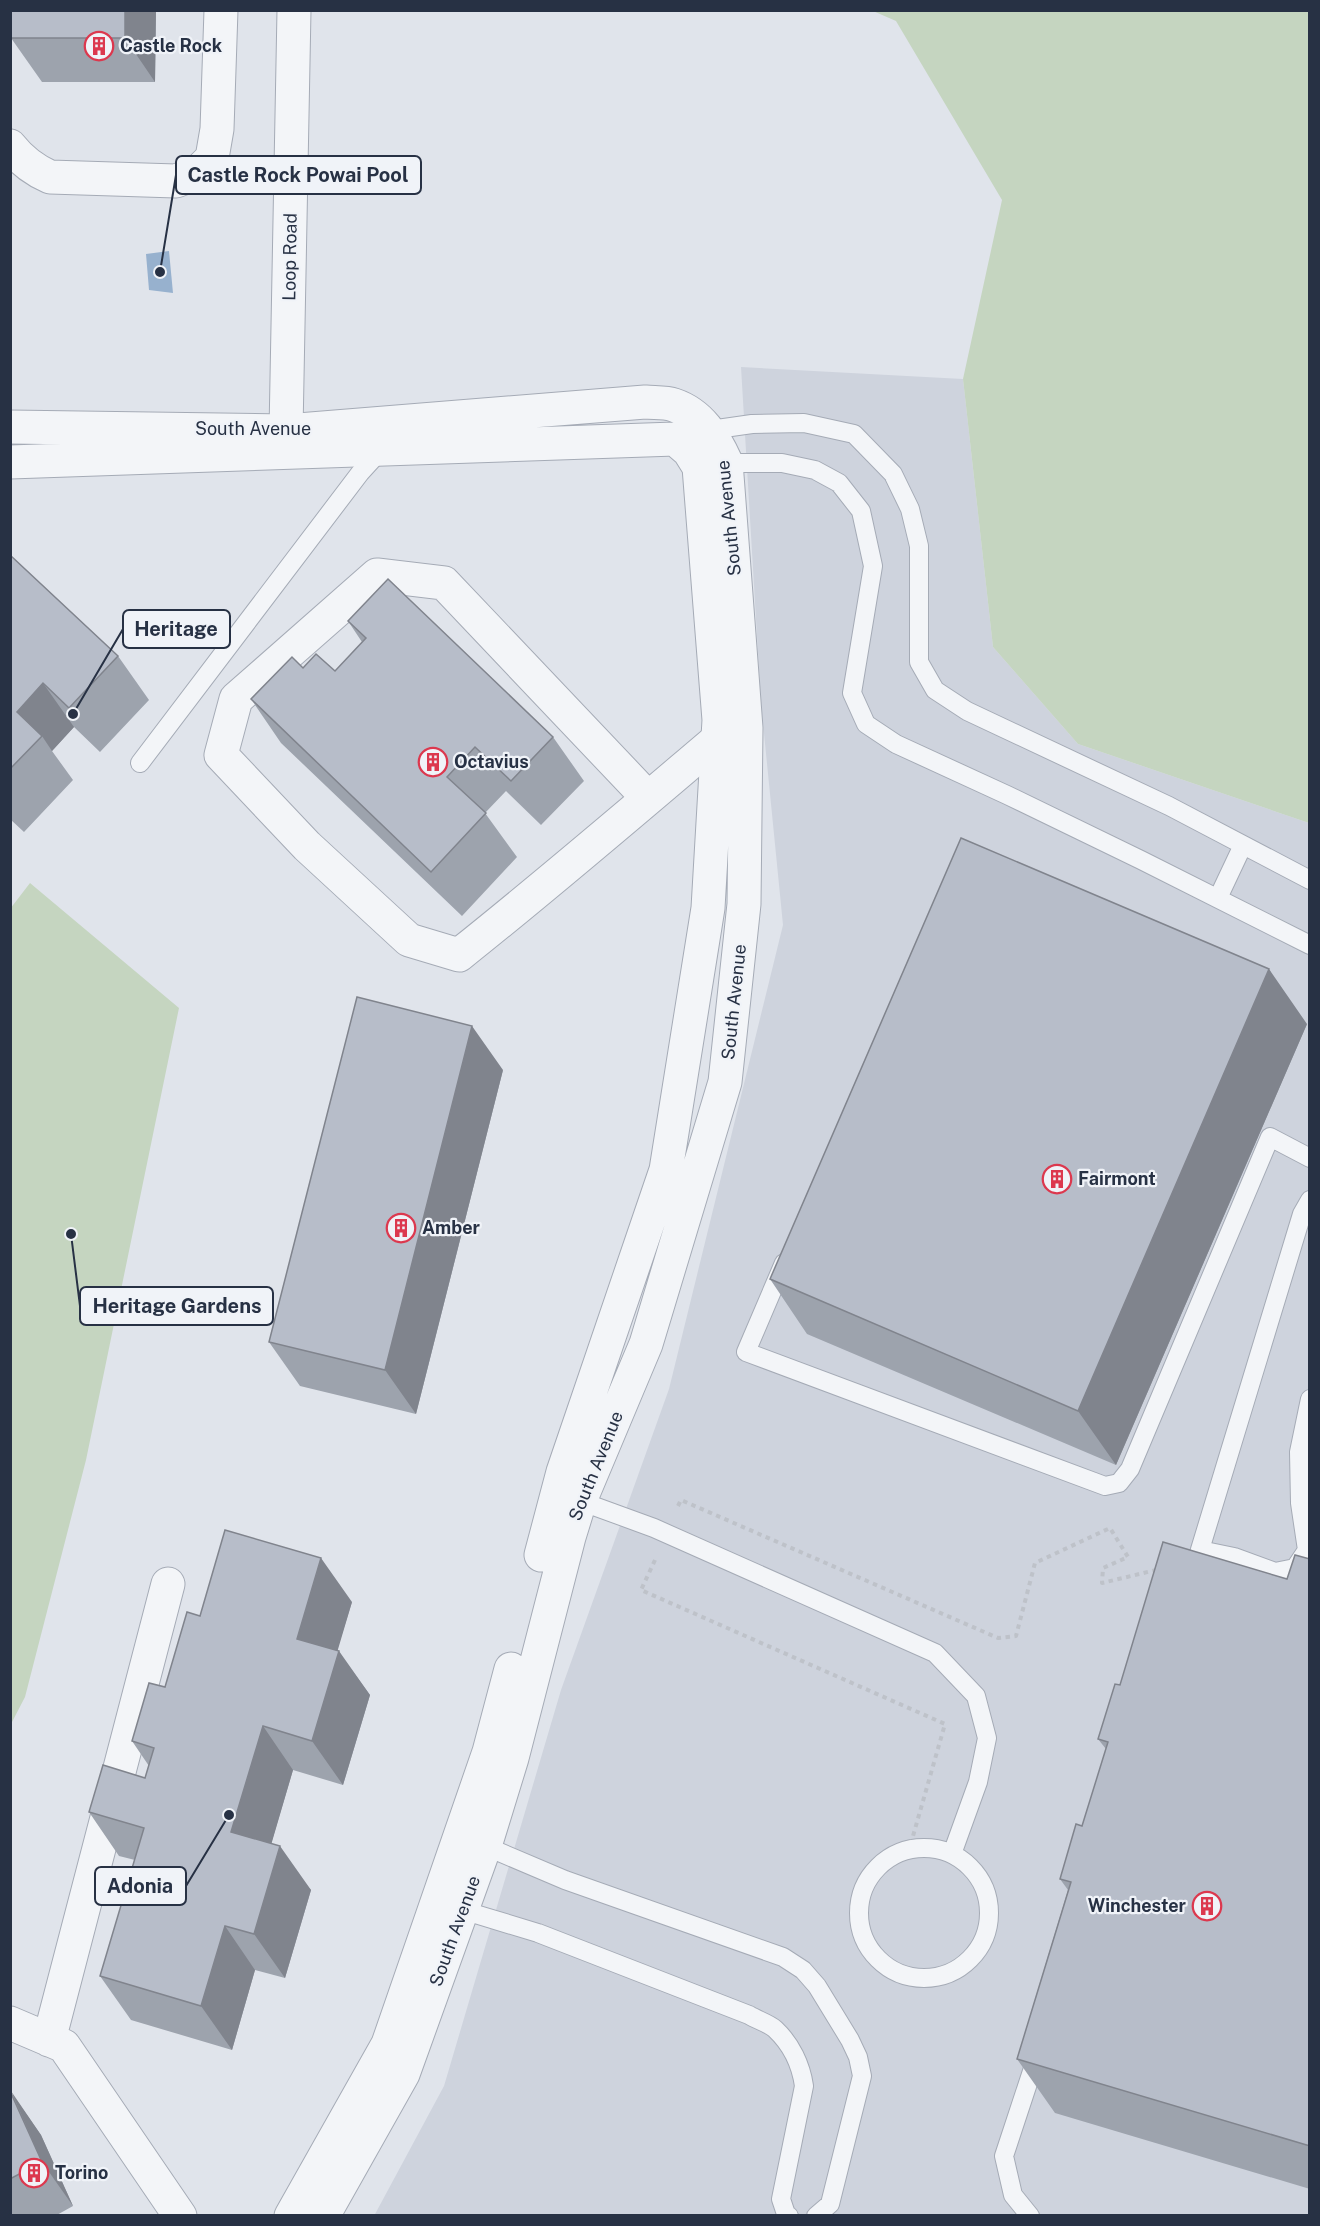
<svg xmlns="http://www.w3.org/2000/svg" width="1320" height="2226" font-family="'Public Sans',sans-serif">
<style>
.built{fill:#ced3dd}
.green{fill:#c5d5c0}
.water{fill:#97b1ce}
.lines{fill:none;stroke-linecap:round;stroke-linejoin:round}
.service-casing{stroke:#a5abb6;stroke-width:20}
.minor-casing{stroke:#a5abb6;stroke-width:35}
.tertiary-casing{stroke:#a5abb6;stroke-width:35}
.path{stroke:#bec2c9;stroke-width:4;stroke-dasharray:4.5 4.5;stroke-linecap:butt}
.service{stroke:#f3f5f8;stroke-width:18}
.minor{stroke:#f3f5f8;stroke-width:33}
.tertiary{stroke:#f3f5f8;stroke-width:33}
.wall{fill:#9da3ad}
.shaded-wall{fill:#80848d}
.building{fill:#b7bdc9;stroke:#80848d;stroke-width:1.5}
.labels{text-anchor:middle;stroke-width:4.5;stroke-linejoin:round;paint-order:stroke}
.poi-label{font-size:18px;font-weight:bold;fill:#273144;stroke:#f0f3f8;text-anchor:start}
.street-label{font-size:18px;fill:#273144;stroke:#f0f3f8}
.leader{fill:none;stroke:#273144;stroke-width:2}
.callout-dot{fill:#273144;stroke:#f0f3f8;stroke-width:2}
.callout{fill:#f0f3f8;stroke:#273144;stroke-width:2}
.callout-label{font-size:20px;text-anchor:middle;font-weight:bold;fill:#273144}
</style>
<rect width="100%" height="100%" fill="#e0e4eb"/>
<path class="built" d="M741 367 963 379 993 647 1078 744 1309 823V2215L374 2216 444 2086 561 1690 669 1389 783 925 761 703Z"/>
<path class="green" d="M873 11H1309V823L1078 744 993 647 963 379 1002 200 896 21Z
M30 883 179 1008 86 1460 25 1697 11 1724 10 909Z"/>
<path class="water" d="M169 251 173 293 149 290 146 254Z"/>
<g class="lines">
<g class="service-casing">
<path id="service" d="M703 431 752 424 804 423 854 434 893 474 910 509 919 546V662L935 690 967 711 1169 806 1310 880
M720 463H782L815 470 839 483 861 511 873 566 852 693 866 724 896 744 1007 795 1141 860 1310 945
M140 763 360 473 381 450
M1218 898 1243 845
M784 1263 746 1352 1105 1486 1119 1483 1130 1469 1270 1137 1310 1158
M580 1501 654 1528 935 1653 976 1696 987 1738 978 1782 952 1854
M1200 1550 1234 1557 1275 1572 1295 1568 1307 1550 1300 1503 1299 1452 1310 1399
M1192 1576 1302 1214 1310 1200
M485 1846 565 1880 783 1957 803 1970 817 1986 850 2040 858 2057 862 2076 830 2204 816 2216
M859 1913a65 65 0 1 1 130 0a65 65 0 1 1-130 0Z
M462 1910 538 1933 749 2015C757 2020 768 2023 775 2029 791 2044 801 2065 804 2086L781 2199 786 2214 789 2216
M1030 2216 1013 2195 1004 2156 1037 2056"/>
</g>
<g class="minor-casing">
<path id="minor" d="M10 146C21 160 34 170 50 177L176 181 197 173 212 158 217 129 221 10
M286 431 294 10
M648 798 444 583 377 575 236 699 221 755 307 846 409 940 459 955C547 885 632 812 718 739
M10 2023 64 2046 180 2216
M49 2040 168 1584"/>
</g>
<g class="tertiary-casing">
<path id="tertiary" d="M10 427 286 431 645 402C654 403 665 402 674 405 701 414 715 438 726 462L746 728 744 904 725 1082 646 1344 580 1501 569 1537 512 1758 485 1846 403 2074 323 2216
M10 462 675 439 689 451 699 467 719 720 708 908 666 1170 563 1472 541 1555
M291 2216 388 2044 489 1752 511 1669"/>
</g>
<path class="path" d="M678 1506 681 1500 998 1638 1016 1636 1035 1563 1110 1528 1128 1557 1103 1568 1102 1583 1160 1569
M655 1560 641 1590 945 1724 909 1850"/>
<use href="#service" class="service"/>
<use href="#minor" class="minor"/>
<use href="#tertiary" class="tertiary"/>
</g>
<path class="wall" d="M156 10 155 82H42L11 38Z
M10 555 118 656 149 700 100 752 74 727 52 751 73 780 24 832 10 819Z
M348 621 553 737 584 781 541 825 506 791 485 813 517 857 462 916 281 743 251 699 335 671 362 642Z
M1307 1024 1116 1465 807 1334 770 1279Z
M503 1070 416 1414 300 1386 269 1342Z
M1310 1559V2189L1055 2113 1017 2059 1068 1890 1060 1879 1082 1826 1106 1749 1098 1739 1287 1579Z
M352 1602 337 1650 370 1695 343 1785 293 1770 271 1844 311 1890 285 1978 255 1970 232 2050 131 2020 100 1976 135 1860 119 1856 89 1812 145 1778 149 1766 132 1741 165 1687Z
M10 2091 41 2135 73 2206 55 2216H10Z"/>
<path class="shaded-wall" d="M125 10H156L155 82 125 38Z
M43 683 74 727 52 751 42 736 17 712Z
M1269 969 1307 1024 1116 1465 1078 1411Z
M472 1026 503 1070 416 1414 385 1370Z
M321 1558 352 1602 328 1683 297 1639Z
M339 1651 370 1695 343 1785 312 1741Z
M263 1726 293 1770 262 1876 231 1832Z
M280 1846 311 1890 285 1978 254 1934Z
M225 1926 255 1970 232 2050 201 2006Z
M11 2091 41 2135 73 2206 42 2162Z"/>
<path class="building" d="M11 10H125V38H11Z
M10 555 118 656 69 708 43 683 17 712 42 736 10 769Z
M388 579 553 737 511 781 475 747 447 777 486 813 431 872 251 699 292 657 303 668 316 654 335 671 366 638 348 621Z
M961 838 1269 969 1078 1411 770 1279Z
M357 997 472 1026 385 1370 269 1342Z
M225 1530 321 1558 297 1639 339 1651 312 1741 263 1726 231 1832 280 1846 254 1934 225 1926 201 2006 100 1976 144 1828 89 1812 103 1765 145 1778 154 1748 132 1741 149 1683 165 1687 187 1612 200 1616Z
M1163 1542 1287 1579 1295 1555 1310 1559V2146L1017 2059 1071 1882 1060 1879 1076 1824 1082 1826 1108 1742 1098 1739 1115 1684 1120 1685Z
M10 2091 42 2162 10 2179Z"/>
<defs>
<g id="building-ring" transform="scale(1.5)"><circle r="9.5" fill="#f0f3f8" stroke="#dc384e" stroke-width="1.5"/><path d="M-4-6H4V6H1V3H-1V6H-4ZM-2.5-4.3h1.7v1.8h-1.7ZM.8-4.3h1.7v1.8H.8ZM-2.5-1h1.7V.8h-1.7ZM.8-1h1.7V.8H.8Z" fill="#dc384e"/></g>
</defs>
<g fill-rule="evenodd">
<use href="#building-ring" x="99" y="46"/>
<use href="#building-ring" x="433" y="762"/>
<use href="#building-ring" x="1057" y="1179"/>
<use href="#building-ring" x="401" y="1228"/>
<use href="#building-ring" x="1207" y="1906"/>
<use href="#building-ring" x="34" y="2173"/>
</g>
<g class="labels">
<g class="poi-label">
<text x="120" y="52">Castle Rock</text>
<text x="454" y="768">Octavius</text>
<text x="1078" y="1185">Fairmont</text>
<text x="422" y="1234">Amber</text>
<text x="1186" y="1912" text-anchor="end">Winchester</text>
<text x="55" y="2179">Torino</text>
</g>
<g class="street-label">
<text transform="translate(290 257) rotate(-89)" y="6">Loop Road</text>
<text x="253" y="435">South Avenue</text>
<text transform="translate(729 518) rotate(-96)" y="6">South Avenue</text>
<text transform="translate(734 1002) rotate(-84)" y="6">South Avenue</text>
<text transform="translate(596 1466) rotate(-68)" y="6">South Avenue</text>
<text transform="translate(455 1931) rotate(-70)" y="6">South Avenue</text>
</g>
</g>
<path class="leader" d="M160 272L176 175M73 714L123 629M71 1234L80 1306M229 1815L186 1886"/>
<g class="callout-dot">
<circle cx="160" cy="272" r="6"/>
<circle cx="73" cy="714" r="6"/>
<circle cx="71" cy="1234" r="6"/>
<circle cx="229" cy="1815" r="6"/>
</g>
<g class="callout">
<rect x="176" y="156" width="245" height="38" rx="6"/>
<rect x="123" y="610" width="107" height="38" rx="6"/>
<rect x="80" y="1287" width="193" height="38" rx="6"/>
<rect x="95" y="1867" width="91" height="38" rx="6"/>
</g>
<g class="callout-label">
<text x="298" y="182">Castle Rock Powai Pool</text>
<text x="176" y="636">Heritage</text>
<text x="177" y="1313">Heritage Gardens</text>
<text x="140" y="1893">Adonia</text>
</g>
<rect width="1320" height="2226" fill="none" stroke="#273144" stroke-width="24"/>
</svg>
